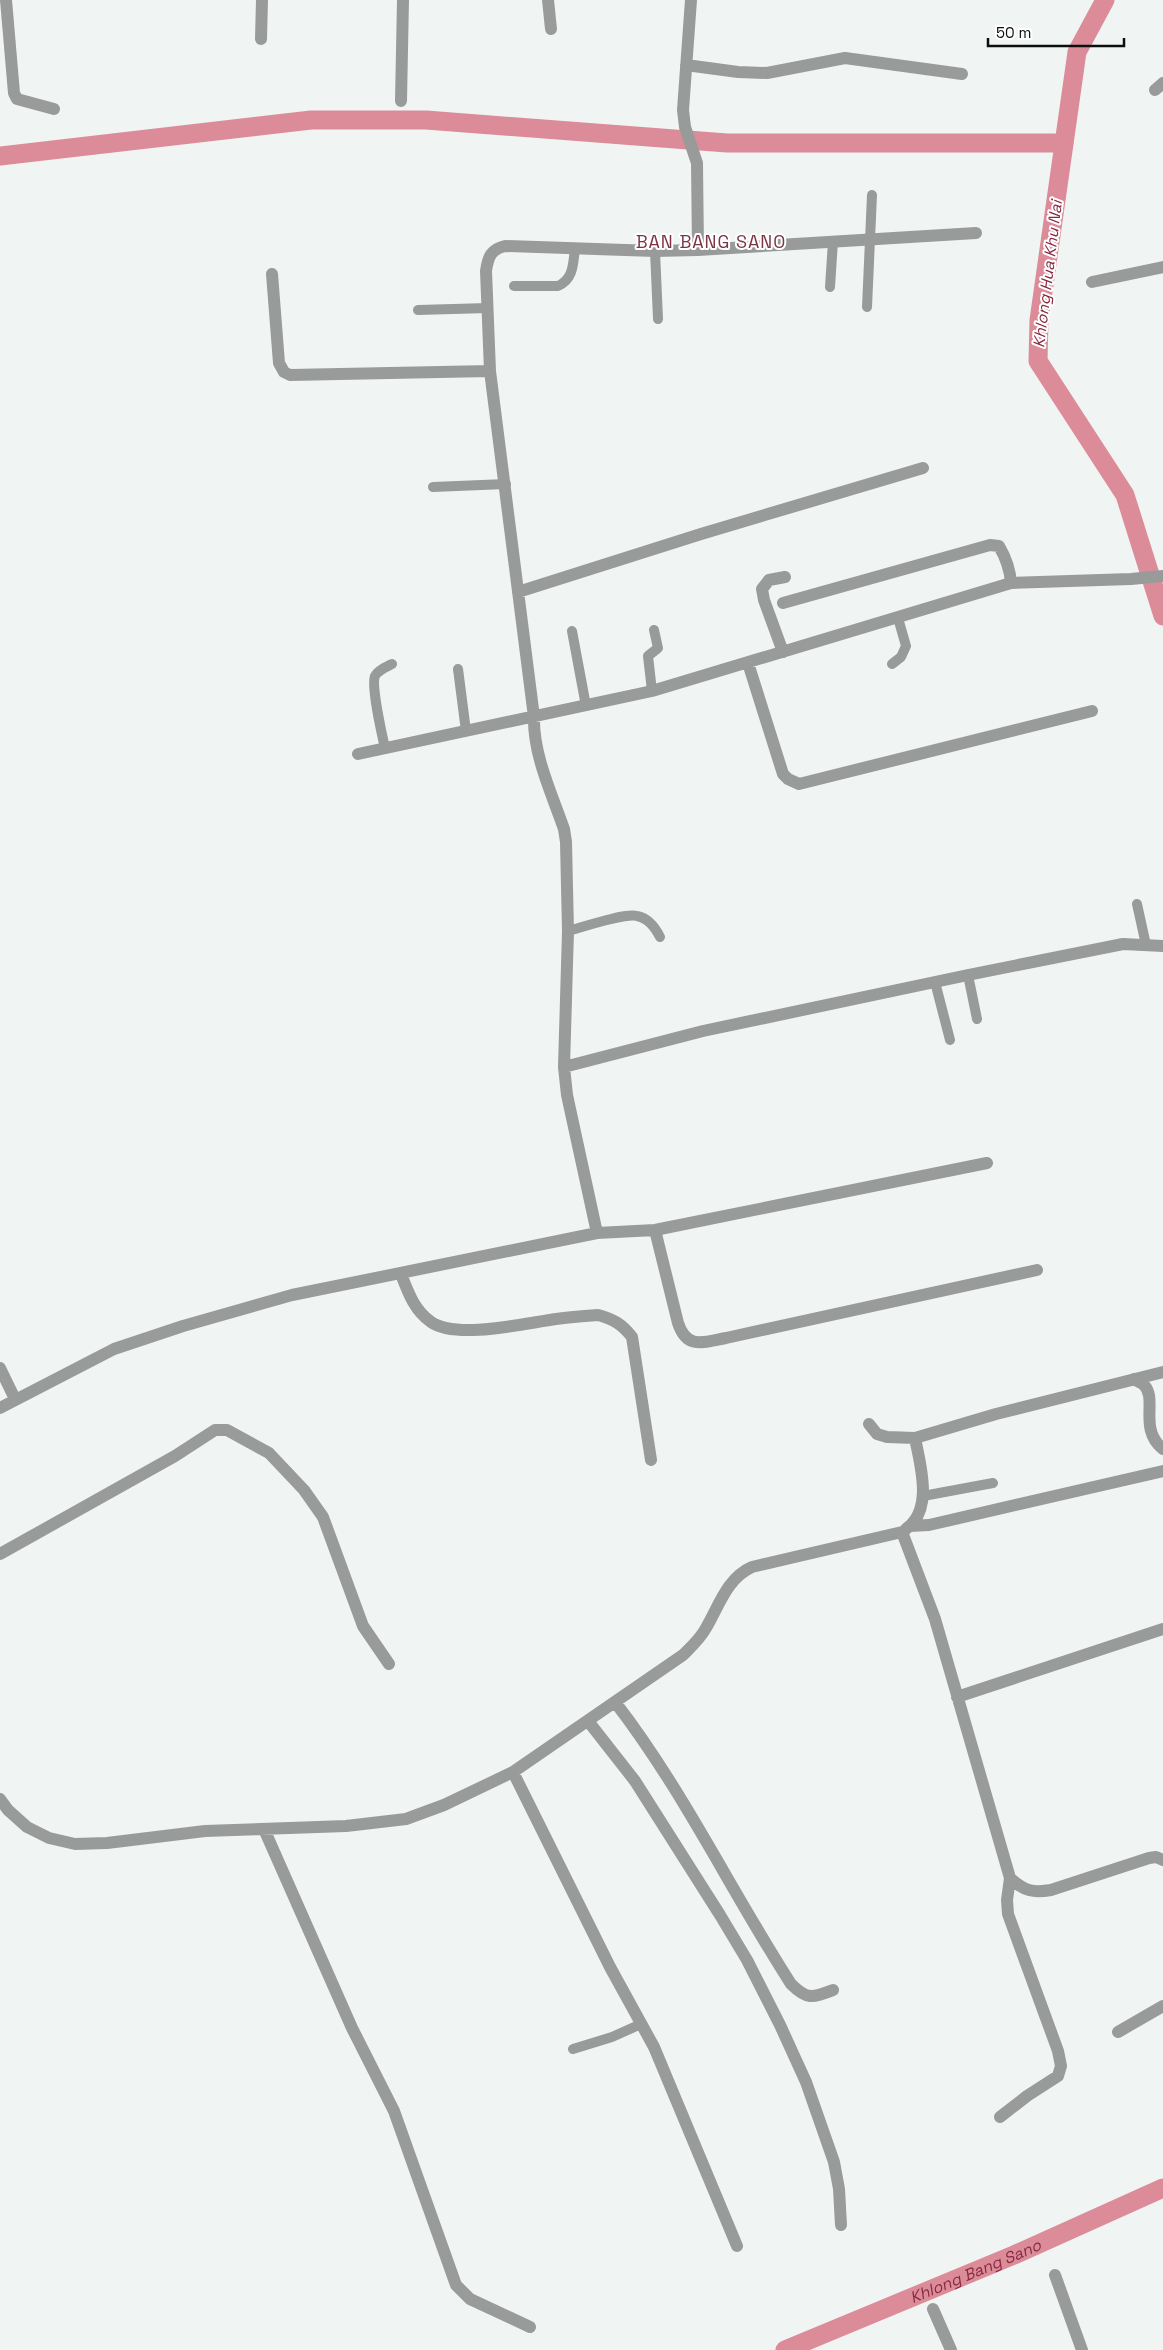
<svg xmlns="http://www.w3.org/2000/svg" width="1163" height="2350" font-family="'Space Grotesk',sans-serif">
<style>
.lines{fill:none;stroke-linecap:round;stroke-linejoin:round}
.canal{stroke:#dc8c99;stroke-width:19}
.service{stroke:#999b9a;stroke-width:10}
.minor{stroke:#999b9a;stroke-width:12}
.labels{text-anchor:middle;stroke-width:4;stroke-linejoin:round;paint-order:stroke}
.water-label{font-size:16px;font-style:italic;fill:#882a42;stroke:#fff}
.quarter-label{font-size:18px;letter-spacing:1px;fill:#7c3544;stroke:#fff}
</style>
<rect width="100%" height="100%" fill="#f0f5f4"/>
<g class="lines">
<g class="canal">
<path d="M1105 0 1077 52 1039 320 1038 361 1125 495 1163 616"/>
<path d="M0 156 311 120H426L727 143H1064"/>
<path id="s1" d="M785 2350 1014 2255 1163 2188"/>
</g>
<path class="service" d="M655 251 658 319
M514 286H558C574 279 573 263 575 248
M830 287 833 241
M867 307 872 195
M418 310 488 308
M433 487 506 484
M572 631 586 706
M892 664 901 657 906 646 898 618
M458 669 466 731
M652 691 648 656 658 648 654 630
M385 748C382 735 371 685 375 676 378 670 386 667 392 664
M1137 904 1146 945
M568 931C583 927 624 913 637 916 648 918 655 927 660 937
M968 975 977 1019
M935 982 950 1040
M923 1496 993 1483
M573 2049 612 2037 641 2024"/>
<path class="minor" d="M6 0 14 93 17 99 54 109
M548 0 551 29
M691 0 683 110 685 127 697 163 698 250
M261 39 262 0
M686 65 738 72 767 73 845 58 962 74
M1155 90 1163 83
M401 101 403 0
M272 274 279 363 284 372 290 375 490 371
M1092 282 1163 267
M518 592 701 534 923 468
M783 603 990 545 999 546C1006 558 1010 569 1011 583
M783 652 764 600 762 589 769 580 785 577
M748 663 783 774 788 779 799 784 1092 711
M358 754 652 691 1011 583 1131 579 1163 576
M564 1067 703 1031 968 975 1123 944 1163 946
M655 1230 678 1323C687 1350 703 1342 726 1338L1037 1270
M597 1233 655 1230 987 1163
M401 1274C408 1292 414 1310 431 1322 457 1340 526 1323 556 1319 570 1317 584 1316 598 1315 613 1319 622 1324 632 1337L651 1460
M0 1368 15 1399
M1134 1379C1137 1381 1142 1383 1144 1385 1158 1399 1138 1429 1163 1449
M0 1408 114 1349 183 1326 292 1295 597 1233 567 1095 564 1067 568 931 566 842 564 829C552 794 533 755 534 717L490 371 486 271C488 257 491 249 505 246L655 251 698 250 976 233
M869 1424 877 1434 887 1437 915 1438 996 1414 1163 1372
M910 1526 929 1525 1163 1471
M906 1529C934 1510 920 1464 915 1438
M0 1554 175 1456 215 1430H227L269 1453 304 1490 323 1517 363 1626 389 1664
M957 1697 1163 1629
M615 1702C683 1790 731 1891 791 1984 807 2000 812 1998 833 1990
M588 1721 635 1781 720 1915 747 1960 780 2025 806 2082 834 2162 839 2189 841 2225
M513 1772 610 1967 654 2047 737 2246
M0 1799 8 1810 27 1827 49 1838 75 1844 107 1843 205 1831 346 1826 406 1819 444 1805 513 1772 683 1655C692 1646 700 1639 706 1628 719 1606 727 1578 752 1567L902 1532 935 1619 1010 1878C1024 1891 1033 1893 1051 1890L1149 1858 1156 1857 1163 1860
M264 1829 352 2028 394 2111 456 2285 470 2299 530 2327
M1118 2032 1163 2006
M1000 2117 1027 2096 1058 2076 1061 2066 1058 2051 1008 1914 1007 1900 1010 1878
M1055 2275 1082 2350
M933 2309 951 2350"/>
</g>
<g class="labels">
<g class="water-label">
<text transform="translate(1047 274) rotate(-83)" y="6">Khlong Hua Khu Nai</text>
<text dy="6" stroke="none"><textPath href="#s1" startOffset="206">Khlong Bang Sano</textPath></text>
</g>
<g class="quarter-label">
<text x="711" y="248">BAN BANG SANO</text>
</g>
</g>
<path d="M988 38v8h136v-8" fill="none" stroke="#0d0f0e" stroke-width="2.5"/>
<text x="996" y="38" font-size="15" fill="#0d0f0e" stroke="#ffffff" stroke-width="4" paint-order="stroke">50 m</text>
</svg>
